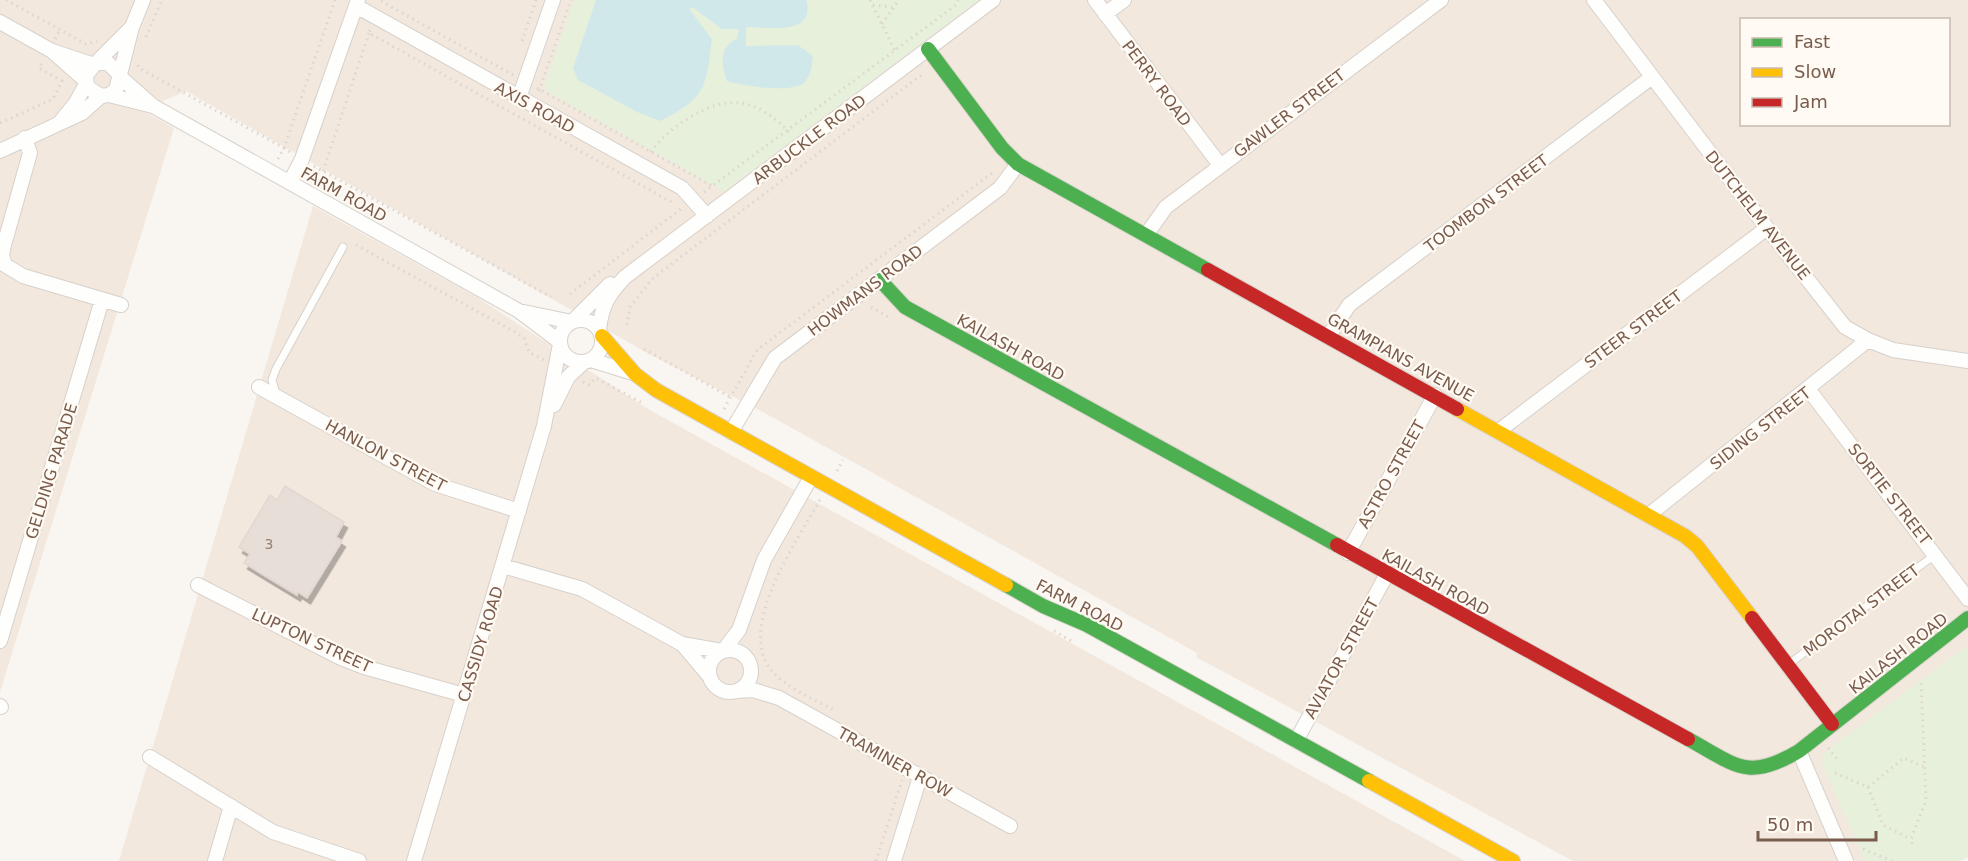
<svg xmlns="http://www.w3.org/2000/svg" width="1968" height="861" font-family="'DejaVu Sans',sans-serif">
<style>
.residential{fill:#f2e8de;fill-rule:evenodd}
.green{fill:#e7f0db}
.water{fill:#d0e8ea}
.building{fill:#e6ded7;stroke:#e2d8d2;stroke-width:1.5;filter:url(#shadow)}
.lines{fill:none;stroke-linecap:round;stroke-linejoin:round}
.lane-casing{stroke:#d7d1cb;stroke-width:9}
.street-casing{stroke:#d7d1cb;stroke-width:16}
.fast-casing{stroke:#d9d2cb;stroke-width:16}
.slow-casing{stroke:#d9d2cb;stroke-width:16}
.jam-casing{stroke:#d9d2cb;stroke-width:16}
.path{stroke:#dcd5d0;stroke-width:3;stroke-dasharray:1.5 4.5;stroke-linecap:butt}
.lane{stroke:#fefefd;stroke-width:7}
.street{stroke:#fefefd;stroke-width:14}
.fast{stroke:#4caf50;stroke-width:14}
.slow{stroke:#ffc107;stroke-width:14}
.jam{stroke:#c62828;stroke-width:14}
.labels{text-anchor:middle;stroke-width:4.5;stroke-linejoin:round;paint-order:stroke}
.number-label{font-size:14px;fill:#977e72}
.street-label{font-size:16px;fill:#7a5c4d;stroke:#fffaf3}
</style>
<defs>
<filter id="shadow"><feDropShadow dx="3.5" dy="6" stdDeviation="0" flood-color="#0004"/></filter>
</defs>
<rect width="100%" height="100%" fill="#f9f5f0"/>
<path class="residential" d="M0 0H1968V857L1960 861H1573L1196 657 1197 653 763 412 649 354 186 91 142 110 174 128 0 692ZM1742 20H1948V124H1742Z
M313 206 475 296 648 409 1465 861H119Z"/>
<path class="green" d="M574 0H979L724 192 546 91 544 85Z
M1968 645V857L1960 861H1865L1822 764 1825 752Z"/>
<path class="water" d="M596 0H806C817 36 768 27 746 27V46L798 45 813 56C812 65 811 74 805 82 793 94 742 86 727 81 721 66 719 46 737 39L739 29H722L692 7 689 9 712 39C706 88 706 98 660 121L637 112 578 80 573 68Z"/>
<path class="building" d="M285 486 344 522 336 537 342 541 307 598 298 592 297 595 244 563 250 554 239 547 270 495 277 500Z"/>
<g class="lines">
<g class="lane-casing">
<path id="lane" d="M276 394 272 380 276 369 343 247
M1789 664 1936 554"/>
</g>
<g class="street-casing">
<path id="street" d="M1095 0 1220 165
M1594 0 1767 228 1845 327 1868 340 1893 350 1968 361
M356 6 682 188 707 216
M1105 14 1124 0
M0 22 52 51 94 65
M52 51 86 81
M96 63 131 28
M118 73 108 63H96L86 75 87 87 101 96 109 95 116 90 132 27 143 0
M119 76 153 106 519 311 560 342
M109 95 153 106
M519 98 553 0
M61 121 75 104 86 84
M25 138 30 153 4 245 2 255 5 265 23 276 121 305
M0 151 82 113 101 96
M290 182 302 159 358 0
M1146 235 1166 207 1441 0
M524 312 572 322
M560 341a21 21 0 1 1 42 0a21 21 0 1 1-42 0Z
M573 321 610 284
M599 329C602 305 608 295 625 277L993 0
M1328 337 1349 305 1652 77
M591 360 633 373
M259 387 435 484 519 511
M1809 390 1968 599
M554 405 568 377 584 362
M1500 430 1767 228
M731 432 775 358 1000 188 1018 164
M1650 514 1868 340
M1348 553 1435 395
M503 566 582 589 682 644 722 651
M198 585 341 658 364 667 464 695
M0 641 102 300
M683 645 710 677
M709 671a21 21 0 1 1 42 0a21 21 0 1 1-42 0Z
M723 651 739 630 764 560 811 477
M736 691 753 690 779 698 1010 826
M0 706 1 707
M1296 741 1387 574
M1799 751 1846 861
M150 757 273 832 359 861
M215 861 231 806
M414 861 544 426 560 344
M894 861 920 777"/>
</g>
<g class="fast-casing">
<path id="fast" d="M928 49 1002 148 1018 164 1208 270
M880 280 905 307 1337 545
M1006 585 1043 606 1087 625 1369 781
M1688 739C1736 765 1747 782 1799 751L1968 618"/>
</g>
<g class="slow-casing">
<path id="slow" d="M602 336 635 374 656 390 1006 585
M1457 409 1685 536 1697 546 1752 618
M1369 781 1513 861"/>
</g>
<g class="jam-casing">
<path id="jam" d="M1208 270 1457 409
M1337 545 1688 739
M1752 618 1832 724"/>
</g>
<path class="path" d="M6 0 86 44 97 41
M870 0 895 51
M381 1 513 75
M873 5 892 7
M882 24 899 0
M370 30 369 33 675 204
M146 37 162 0
M55 39 60 30
M522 41 536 0
M138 65 139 68 284 148 335 0
M537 88 714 187
M539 91 571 0
M0 123 53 99 62 81 39 68 43 60
M651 152C662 137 674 127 689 118 729 93 757 99 789 132
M278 159 284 148 290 152
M314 166 551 297
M323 171 369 33
M704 192 956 5 958 0
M356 245 513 331 524 338 529 352 544 360
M570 294 682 208
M871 307 890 318
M627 325 630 307 652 279 924 73
M644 349 730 397
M583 382 589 385 596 378 644 404
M724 409 757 350 992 173
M837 471 843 460
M820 500C798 540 736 626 771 670 786 688 814 699 834 710
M1054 631 1073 642
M1828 748 1838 760
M1835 773 1868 787 1883 825 1911 839
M1868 787 1904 758 1924 767
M1912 844 1911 839 1926 800 1921 680
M1863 849 1892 861
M876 861 902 780"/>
<use href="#lane" class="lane"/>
<use href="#street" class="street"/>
<use href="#fast" class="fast"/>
<use href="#slow" class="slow"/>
<use href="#jam" class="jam"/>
</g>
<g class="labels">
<g class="number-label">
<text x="269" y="549">3</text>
</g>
<g class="street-label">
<text transform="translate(1157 83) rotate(53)" y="6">PERRY ROAD</text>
<text transform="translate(535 107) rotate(29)" y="6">AXIS ROAD</text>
<text transform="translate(1289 113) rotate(-37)" y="6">GAWLER STREET</text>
<text transform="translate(809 139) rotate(-37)" y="6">ARBUCKLE ROAD</text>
<text transform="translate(344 194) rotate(29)" y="6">FARM ROAD</text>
<text transform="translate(1486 203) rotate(-37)" y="6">TOOMBON STREET</text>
<text transform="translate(1758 215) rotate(52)" y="6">DUTCHELM AVENUE</text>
<text transform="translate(865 290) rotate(-37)" y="6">HOWMANS ROAD</text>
<text transform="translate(1633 329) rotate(-37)" y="6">STEER STREET</text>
<text transform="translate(1011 347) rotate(29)" y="6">KAILASH ROAD</text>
<text transform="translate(1401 357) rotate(29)" y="6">GRAMPIANS AVENUE</text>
<text transform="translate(1760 428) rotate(-38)" y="6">SIDING STREET</text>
<text transform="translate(386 455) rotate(28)" y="6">HANLON STREET</text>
<text transform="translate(51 471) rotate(-73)" y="6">GELDING PARADE</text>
<text transform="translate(1391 474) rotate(-61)" y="6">ASTRO STREET</text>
<text transform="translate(1890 494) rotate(52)" y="6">SORTIE STREET</text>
<text transform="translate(1436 582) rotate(29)" y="6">KAILASH ROAD</text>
<text transform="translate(1080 605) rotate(27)" y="6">FARM ROAD</text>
<text transform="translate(1861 610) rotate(-37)" y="6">MOROTAI STREET</text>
<text transform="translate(312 640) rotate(25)" y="6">LUPTON STREET</text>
<text transform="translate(480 644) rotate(-73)" y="6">CASSIDY ROAD</text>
<text transform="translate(1898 653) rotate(-38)" y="6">KAILASH ROAD</text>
<text transform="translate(1341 658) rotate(-61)" y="6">AVIATOR STREET</text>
<text transform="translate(895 762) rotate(29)" y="6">TRAMINER ROW</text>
</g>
</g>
<rect x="1740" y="18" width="210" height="108" fill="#fffaf3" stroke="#cabbb1" stroke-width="1.5"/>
<rect x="1752" y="38" width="30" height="9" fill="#4caf50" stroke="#cabbb1" stroke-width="1.5"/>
<text x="1794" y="48" font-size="18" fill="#7a5c4d">Fast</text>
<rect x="1752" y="68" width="30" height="9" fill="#ffc107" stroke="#cabbb1" stroke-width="1.5"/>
<text x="1794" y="78" font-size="18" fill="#7a5c4d">Slow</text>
<rect x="1752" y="98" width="30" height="9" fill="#c62828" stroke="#cabbb1" stroke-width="1.5"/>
<text x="1794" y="108" font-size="18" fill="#7a5c4d">Jam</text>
<path d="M1758 831v9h118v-9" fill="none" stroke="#7a5c4d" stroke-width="3"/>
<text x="1767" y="831" font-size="18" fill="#7a5c4d" stroke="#fffaf3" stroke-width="4.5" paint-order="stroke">50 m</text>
</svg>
